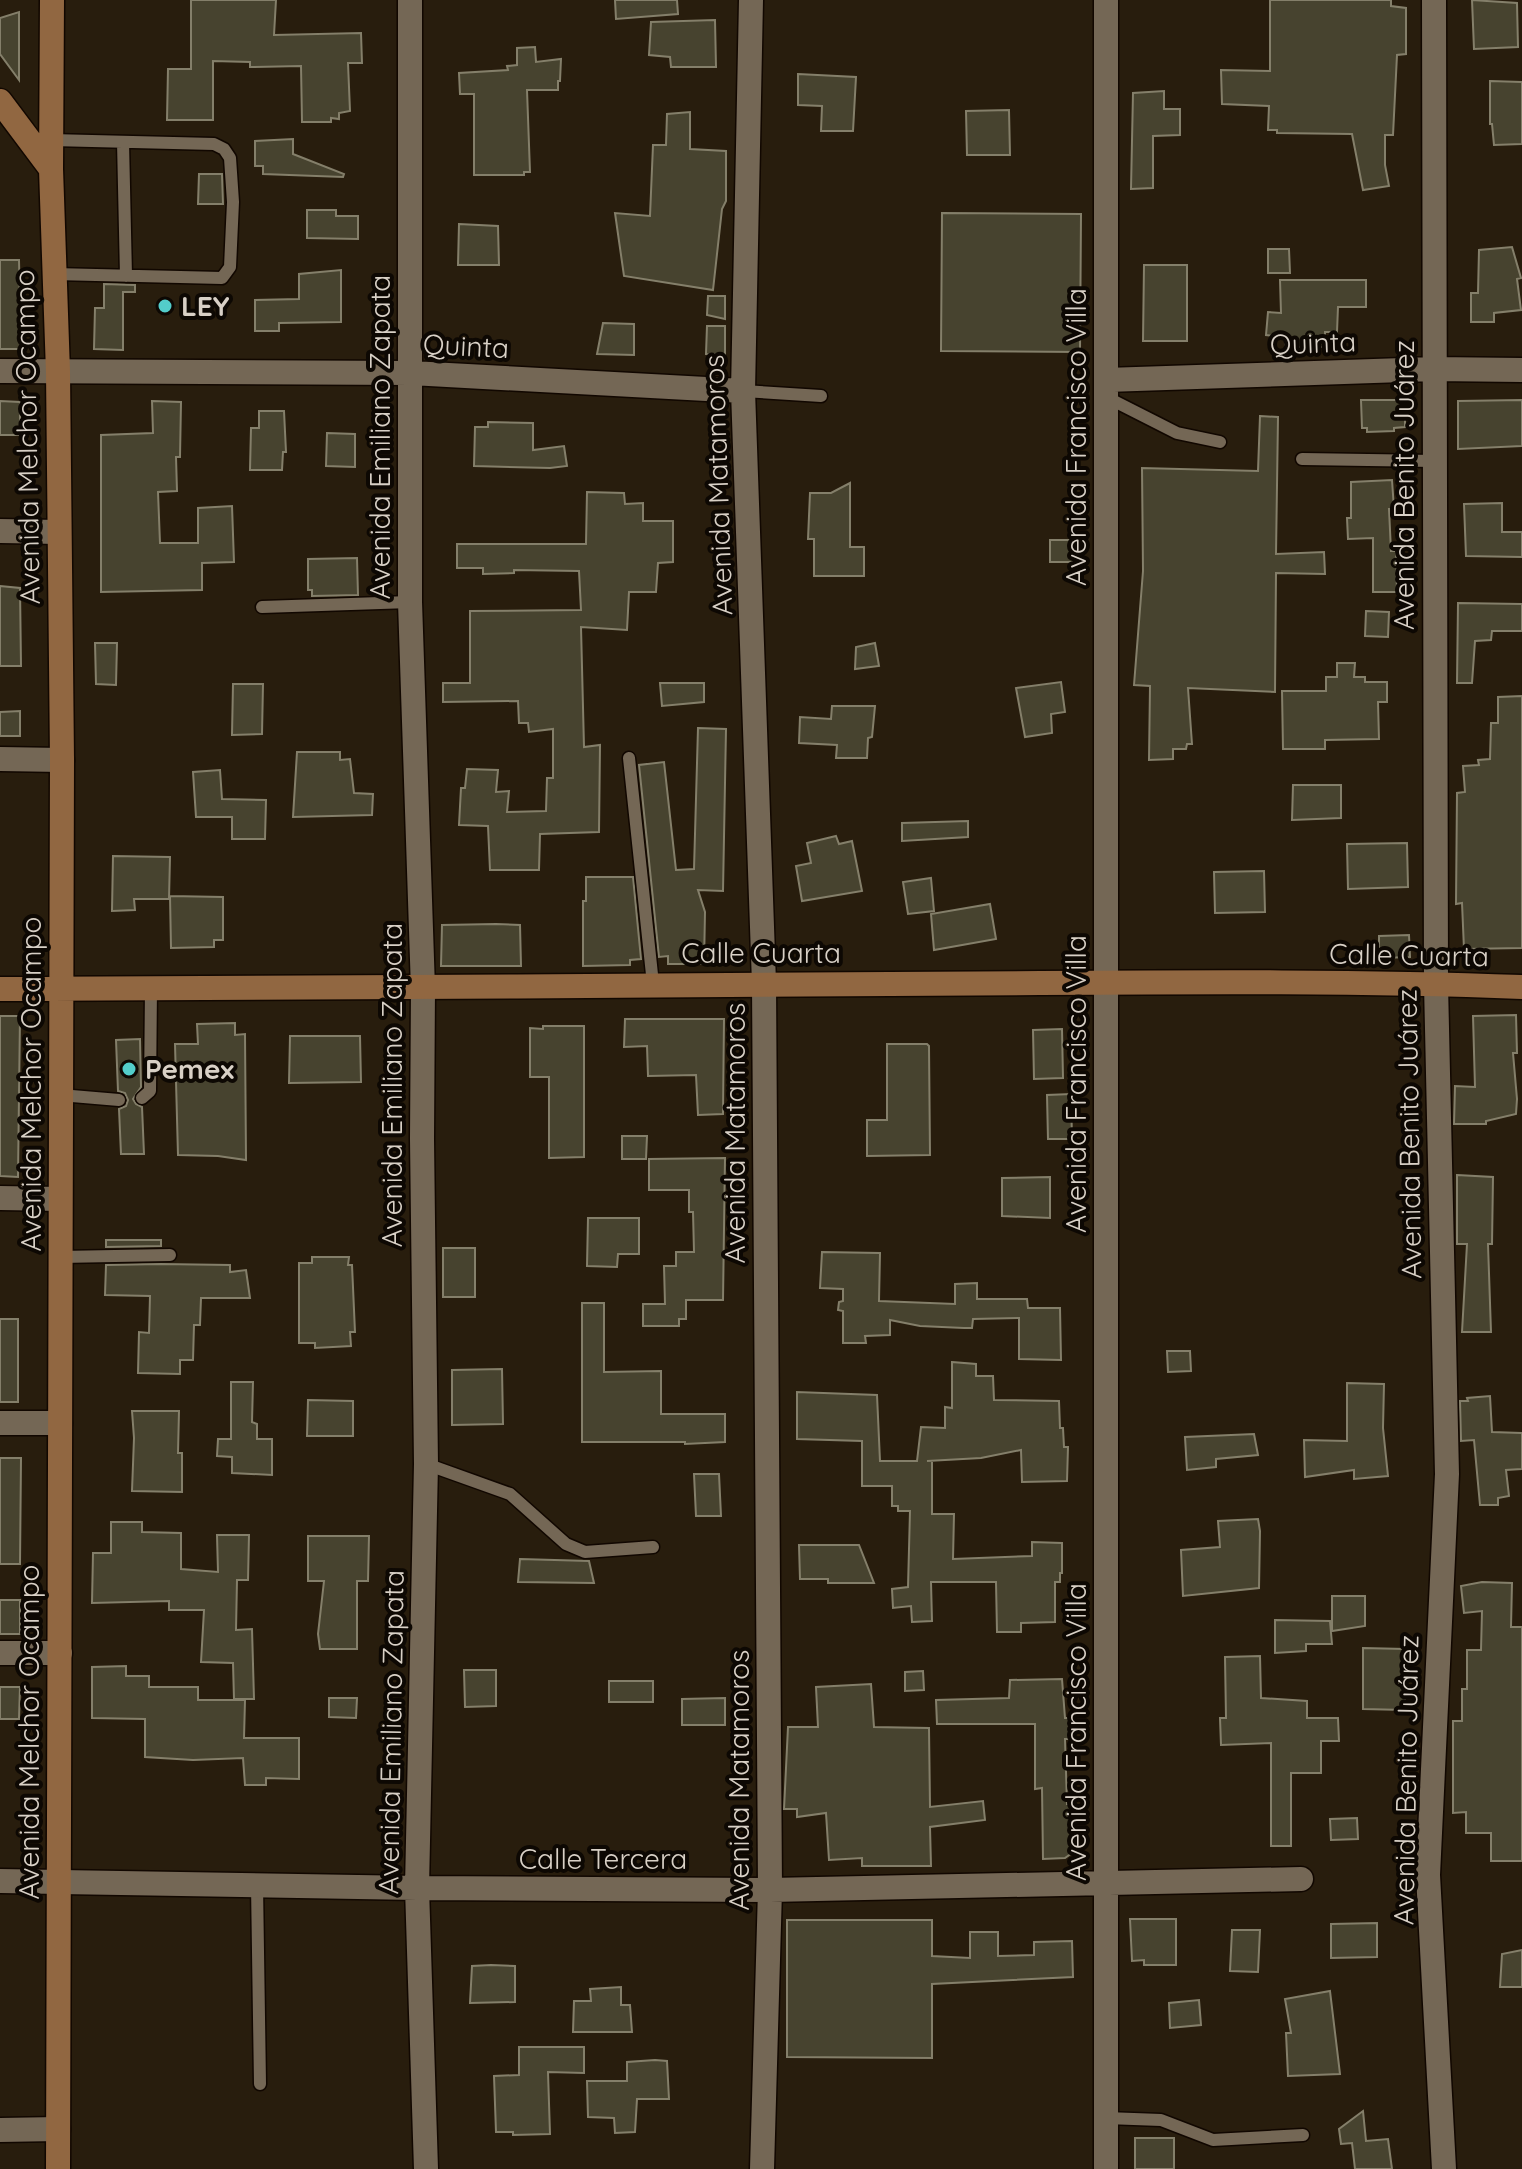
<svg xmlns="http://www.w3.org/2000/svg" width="1522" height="2169" font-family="Quicksand,sans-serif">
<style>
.building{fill:#47432f;stroke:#847f6a;stroke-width:2}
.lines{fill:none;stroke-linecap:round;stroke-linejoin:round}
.lane-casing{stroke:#110700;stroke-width:15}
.street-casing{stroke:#110700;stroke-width:27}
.secondary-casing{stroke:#110700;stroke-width:27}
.lane{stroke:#746755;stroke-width:12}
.street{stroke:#746755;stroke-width:24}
.secondary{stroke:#916741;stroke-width:24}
.poi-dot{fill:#53cdca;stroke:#0d0803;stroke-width:3}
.labels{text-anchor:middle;stroke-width:8;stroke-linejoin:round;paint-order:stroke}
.poi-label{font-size:28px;font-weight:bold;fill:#d8d0c6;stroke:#0d0803;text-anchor:start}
.street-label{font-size:28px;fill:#d8d0c6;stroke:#0d0803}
</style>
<rect width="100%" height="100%" fill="#281d0d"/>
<path class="building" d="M191 0H276L274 35 361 33 362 63H348L350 111 339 113V119L331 118V122H302L301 66 250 67V62L213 61V120H167L168 69H191Z
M615 0H677L678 14 616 19Z
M1270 0H1391V6L1406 8V54L1397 55 1393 135H1385V165L1389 186 1363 190 1352 134 1277 133V130H1268L1269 106 1222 104 1221 70 1270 71Z
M1472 0 1517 3 1518 47 1474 49Z
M19 12V80L0 54V18Z
M715 20 716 67H671L670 57 649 55 651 22Z
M535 47 536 62 561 59 560 81H558V90H527L530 172H524V175H474V94H460L459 73 508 70 507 66 517 65V48Z
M798 74 856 77 853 131H821L822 106 798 105Z
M1490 81 1522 82V144L1494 145 1492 124H1490Z
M1164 91V109H1180V135L1153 136V188L1131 189 1133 93Z
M1009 110 1010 155H967L966 111Z
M690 112V149L726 151V201L722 209 713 290 624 276 615 213 650 216 653 145H666L667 114Z
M293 139V154L344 174 343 177 263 174V166H255V141Z
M199 174H222L223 204H198Z
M307 210H336V216H358V239L307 238Z
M942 213 1081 214 1080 352 941 351Z
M459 224 498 226 499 265H458Z
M1512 247 1521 278 1517 279 1521 310 1494 313V322H1471V293H1478L1479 250Z
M1268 249H1289L1290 273H1268Z
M0 260H19L21 349H0Z
M1144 265H1187V341H1143Z
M341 270V322L279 323V331H255V300L299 299V274Z
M1280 280H1366V307H1338L1337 332H1325V347H1285V337L1266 335 1268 312 1281 313Z
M104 284 135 285V292H123V350L94 349 95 308H104Z
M708 296H725V319L707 315Z
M603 323 634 324V355L597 354Z
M707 326H725V355L706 354Z
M1361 400H1405V427L1394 428V431L1367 432V428H1362Z
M1522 400V446L1458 449V401Z
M0 401 20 402V435H0Z
M152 401 181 402 180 457H176L177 491 158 492 160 543H198V508L232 506 234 562 202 563V590L101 592V435L153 433Z
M259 411H284L286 452H283L282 470H250L251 428H259Z
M1260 416 1278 417 1276 554 1324 552 1325 574 1276 573 1275 692 1188 688 1192 744H1187L1186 749H1173V759L1149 760 1150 686 1134 685 1143 571 1142 468 1258 471Z
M488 422 533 423V450L564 446 567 466 550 468 474 466 475 427H488Z
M327 433 355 434V467L326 466Z
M1392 480 1394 509H1389L1391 551H1396L1397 592H1373V538L1348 539 1347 518H1351V482Z
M850 483V547H864V576H814V539H808L810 493H831Z
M587 492 624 493 625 504 643 503V521H673V562L658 563 656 592H629L627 630 581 627 584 747 600 745 599 832 540 834 539 870H490L488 826 459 825 461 788H465L467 769 498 770 496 792 509 791 507 812 546 811 547 778H553V729L529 732 528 723H519L518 701 443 702V683H470V611L581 610 579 571 514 570V573L483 574V568H457V544H586Z
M1502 503V532H1522V557L1466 556 1464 504Z
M1050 540H1075V562H1050Z
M357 558 358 595 312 596V590H308V559Z
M0 586 20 588 21 666H0Z
M1458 603 1522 604V631H1492L1491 640 1475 641 1472 683H1457Z
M1366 611 1389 612 1388 637 1365 636Z
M95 643H117L116 685 96 684Z
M875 643 879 666 855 669 856 647Z
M1337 663H1355L1354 677H1365V682H1387V702H1378L1379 739 1325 740V749H1283L1282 691H1326V677H1337Z
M1061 682 1065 712 1051 714 1052 733 1025 737 1016 688Z
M660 683H704V702L662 706Z
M233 684H263L262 734 232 735Z
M1522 696V948L1464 949 1462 903 1456 904 1457 793 1465 792 1463 766 1479 765 1478 760 1490 759 1491 723H1498V697Z
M832 706H875L872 737 868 738 867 758H836L837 745 799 743 800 717 831 719Z
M20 711V736H0V712Z
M698 728 726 729 723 891 698 890 705 912 704 964H668V956L659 957 639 765 664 762 676 870 694 869Z
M297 752H340V760L350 759 354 793 373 794 372 815 293 817Z
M220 770 222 799 266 800 265 839H232V817H196L193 772Z
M1293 785H1341V818L1292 820Z
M968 821V837L902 841V823Z
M836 836 839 844 852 841 862 891 802 901 796 866 811 863 807 843Z
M1407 843 1408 887 1348 889 1347 844Z
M113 856 170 857 169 899H134L135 910 112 911Z
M1264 871 1265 912 1215 913 1214 872Z
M586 877H633L641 959 630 960V965L583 966V901H586Z
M931 878 934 911 908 914 903 882Z
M170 896 223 897V940H214V947L171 948Z
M990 904 996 939 934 950 931 914Z
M496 924 520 925 521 966H441L442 925Z
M1409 935 1410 957 1379 958V936Z
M1516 1015 1517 1053H1513L1517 1099 1516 1114 1486 1121V1124H1454L1455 1086 1475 1087 1473 1016Z
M0 1016H20L18 1177 0 1176Z
M625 1019H724L723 1114 698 1115 696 1075 648 1076 647 1046 624 1047Z
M235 1023V1035L245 1034 246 1160 218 1156 178 1155 175 1044H198L197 1024Z
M543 1026H584V1157L549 1158V1077H530V1028L543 1029Z
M1062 1029 1063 1078 1034 1079 1033 1030Z
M290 1036H360L361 1082 289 1083Z
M140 1039 141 1087 133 1099 136 1104 142 1107 144 1154H121L119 1109 126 1106 128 1100 125 1093 118 1091 116 1040Z
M887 1044H927L929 1046 930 1155 867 1156V1120H887Z
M1071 1094 1072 1139H1048L1047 1095Z
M622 1136H647L646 1159H622Z
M725 1158 723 1300H686V1319H679V1326H643V1304H665L664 1266H676V1252H694L693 1212H689V1190H649V1159Z
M1457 1175 1493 1177 1492 1244H1488L1491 1332H1462L1467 1244H1457Z
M1050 1177V1218L1002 1216V1178Z
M588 1218H639V1254H618L617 1267 587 1266Z
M106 1240H161V1246L106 1247Z
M443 1248H475V1297H443Z
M822 1252 880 1253 879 1301 955 1304V1284L977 1283V1299H1027L1028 1308H1060L1061 1360 1019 1359V1318L973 1319 972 1328H964L920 1326 890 1320V1335L865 1336 866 1343H843V1311L838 1310 839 1302 843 1301V1289L820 1288Z
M312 1257H349L348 1265H352L355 1332H350L351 1346 315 1348V1343H299V1263H312Z
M161 1264 230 1265V1272L246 1270 250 1298H201L200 1325H194L193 1360H180V1374L138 1373 139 1332 149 1333 150 1296 105 1295 106 1265Z
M582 1303H604V1372L661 1371V1414H725V1442L685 1444V1442H582Z
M0 1319H18V1402H0Z
M1167 1351H1190L1191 1371 1168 1372Z
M952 1362 976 1364V1376H993L994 1400 1059 1401 1060 1428H1063L1064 1447H1068L1067 1481 1022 1482 1021 1450 981 1458 927 1461H932V1514H954L953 1559 1032 1556V1542L1062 1543V1573H1060V1582H1055V1622L1021 1623V1632H997L996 1582H931L932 1621 912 1622 911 1606 893 1608 892 1589 908 1587 910 1511H898V1506H892V1486H862V1441L797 1439V1392L877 1395 880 1461H917L921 1427 945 1428V1407L952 1408Z
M502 1369 503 1424 452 1425V1370Z
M231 1382H253L252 1422 257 1424V1439H272V1475L232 1473V1457L217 1456 218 1439H231Z
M1347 1383 1384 1384 1383 1428 1388 1476 1354 1479V1470L1305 1477 1304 1440 1347 1441Z
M1490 1396 1492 1432 1522 1433V1469L1506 1470 1509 1496 1498 1498V1505H1480L1474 1440 1461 1441 1460 1401H1468L1467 1398Z
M308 1400 353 1401V1436H307Z
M132 1411H179L178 1453H182V1492L132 1491 134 1438Z
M1254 1434 1258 1455 1216 1459V1467L1187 1470 1185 1437Z
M0 1458H21L20 1564H0Z
M694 1474H719L721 1516H696Z
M1258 1519 1260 1531 1259 1588 1183 1596 1181 1550 1220 1547 1218 1521Z
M111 1522H142V1532L181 1533V1569L218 1572 217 1535H249L248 1580H237L236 1630 252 1629 254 1699H234L233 1663 201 1662 204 1610H169V1601L92 1603 93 1553H111Z
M308 1536H369L368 1581H357V1649H320L318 1634 324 1581H308Z
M799 1545H859L874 1583H828V1579H800Z
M520 1559 589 1561 594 1583 518 1582Z
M1482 1582 1512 1583 1511 1627H1522V1861H1491V1833H1466V1812L1453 1813V1721H1462V1689H1467V1650H1481L1482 1611 1464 1613 1461 1586Z
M1332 1596H1365V1626L1332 1631Z
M0 1600H20V1634H0Z
M1275 1620 1330 1621 1332 1644H1306V1651L1275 1653Z
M1363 1648 1405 1649V1710L1363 1709Z
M1260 1656 1261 1698 1307 1701V1718H1338L1339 1741H1321V1773H1291V1846H1271V1743L1221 1745 1220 1718H1226L1225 1657Z
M126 1666V1676H149V1687H198V1700H245L244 1738H299V1779L266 1778V1785H245L243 1758 193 1760 145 1757V1719L92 1718V1667Z
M464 1670H496V1706L465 1707Z
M923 1671 924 1690 905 1691V1672Z
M1062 1679 1065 1718H1073L1072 1739H1065L1067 1804H1071L1072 1853 1065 1858 1043 1859 1042 1788 1035 1789V1724H937L936 1700 1009 1698 1010 1680Z
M609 1681H653V1702H609Z
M871 1684 874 1727 929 1728 930 1807 983 1801 985 1820 930 1827 931 1866H862V1858L829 1860 826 1813 797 1817V1809H784L788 1727H818L816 1687Z
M0 1687H20L19 1719H0Z
M329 1698H357L356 1718 329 1717Z
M725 1698V1725H682V1699Z
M1357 1818 1358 1839 1331 1840 1330 1819Z
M1130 1919H1176V1965H1144V1960L1132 1961Z
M787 1920H932V1956L970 1958V1932H998V1956L1034 1955V1942L1072 1941 1073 1977 932 1984V2058L787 2057Z
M1377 1923V1957L1331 1958V1924Z
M1232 1930H1260L1258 1972 1230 1971Z
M1522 1950V1987H1500L1502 1954Z
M491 1965 515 1966V2002L470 2003 472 1966Z
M621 1987V2005H630L632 2032H573L574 2001H591L590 1989Z
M1330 1991 1340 2074 1288 2076 1286 2033H1291L1285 1999Z
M1199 2000 1201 2025 1170 2028 1169 2003Z
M519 2047H584V2073L548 2072 550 2134 513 2135V2132H496L494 2076 519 2075Z
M655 2060 667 2061 669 2099H637L635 2132 615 2133 614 2118 588 2117 587 2081H627V2062Z
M1363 2111 1366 2141 1388 2139 1392 2169H1355L1352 2143 1341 2144 1339 2129Z
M1135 2138H1174V2169H1135Z"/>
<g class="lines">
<g class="lane-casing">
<path id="lane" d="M51 140 214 144 224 149 230 158 233 202 230 267 222 278 54 274
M123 142 126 276
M743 391 821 396
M1106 397 1177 433 1220 442
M1302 459 1434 461
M262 607 410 602
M629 758 653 984
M60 1095 119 1100
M142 1098 150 1091 151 988
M60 1257 170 1255
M426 1464 510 1494 566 1544 585 1552 653 1547
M257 1885 260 2084
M1106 2118 1161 2120 1213 2140 1303 2135"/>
</g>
<g class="street-casing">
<path id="street" d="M410 0V602L423 989 422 1139 426 1464 417 1888 426 2169
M751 0 743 391 764 983 770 1890 762 2169
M1106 0V2169
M1434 0 1436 984 1447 1474 1428 1875 1444 2169
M0 371 411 373 743 391
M1106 380 1433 369 1522 370
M0 531 59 532
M0 759 62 760
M0 1198 60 1199
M0 1423H60
M0 1653H60
M0 1881 417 1888 770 1890 1301 1879
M0 2130 58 2129"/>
</g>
<g class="secondary-casing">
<path id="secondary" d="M52 0 51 169 58 372 62 760 58 2169
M0 101 51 169
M0 989C347 990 693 983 1040 983 1201 982 1362 981 1522 987"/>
</g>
<use href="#lane" class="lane"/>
<use href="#street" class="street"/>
<use href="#secondary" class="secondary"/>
</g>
<g class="poi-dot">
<circle cx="165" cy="306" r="8"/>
<circle cx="129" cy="1069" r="8"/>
</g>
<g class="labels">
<g class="poi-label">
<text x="181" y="316">LEY</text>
<text x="145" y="1079">Pemex</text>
</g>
<g class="street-label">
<text transform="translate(1313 343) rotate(-2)" y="10">Quinta</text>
<text transform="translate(466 346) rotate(3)" y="10">Quinta</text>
<text transform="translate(27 437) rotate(-91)" y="10">Avenida Melchor Ocampo</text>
<text transform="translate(380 437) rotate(-90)" y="10">Avenida Emiliano Zapata</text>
<text transform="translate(1076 437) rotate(-90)" y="10">Avenida Francisco Villa</text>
<text transform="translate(718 485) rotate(-92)" y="10">Avenida Matamoros</text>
<text transform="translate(1404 485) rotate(-90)" y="10">Avenida Benito Juárez</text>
<text x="761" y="963">Calle Cuarta</text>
<text transform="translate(1409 955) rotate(1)" y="10">Calle Cuarta</text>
<text transform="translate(31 1084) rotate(-90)" y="10">Avenida Melchor Ocampo</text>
<text transform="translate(1076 1084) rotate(-90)" y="10">Avenida Francisco Villa</text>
<text transform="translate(392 1085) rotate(-90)" y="10">Avenida Emiliano Zapata</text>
<text transform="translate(735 1133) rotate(-90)" y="10">Avenida Matamoros</text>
<text transform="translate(1409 1134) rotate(-91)" y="10">Avenida Benito Juárez</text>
<text transform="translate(29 1732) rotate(-90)" y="10">Avenida Melchor Ocampo</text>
<text transform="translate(391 1732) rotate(-89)" y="10">Avenida Emiliano Zapata</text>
<text transform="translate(1076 1732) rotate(-90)" y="10">Avenida Francisco Villa</text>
<text transform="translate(739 1780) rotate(-90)" y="10">Avenida Matamoros</text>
<text transform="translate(1406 1780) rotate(-89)" y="10">Avenida Benito Juárez</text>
<text x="603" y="1869">Calle Tercera</text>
</g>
</g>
</svg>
